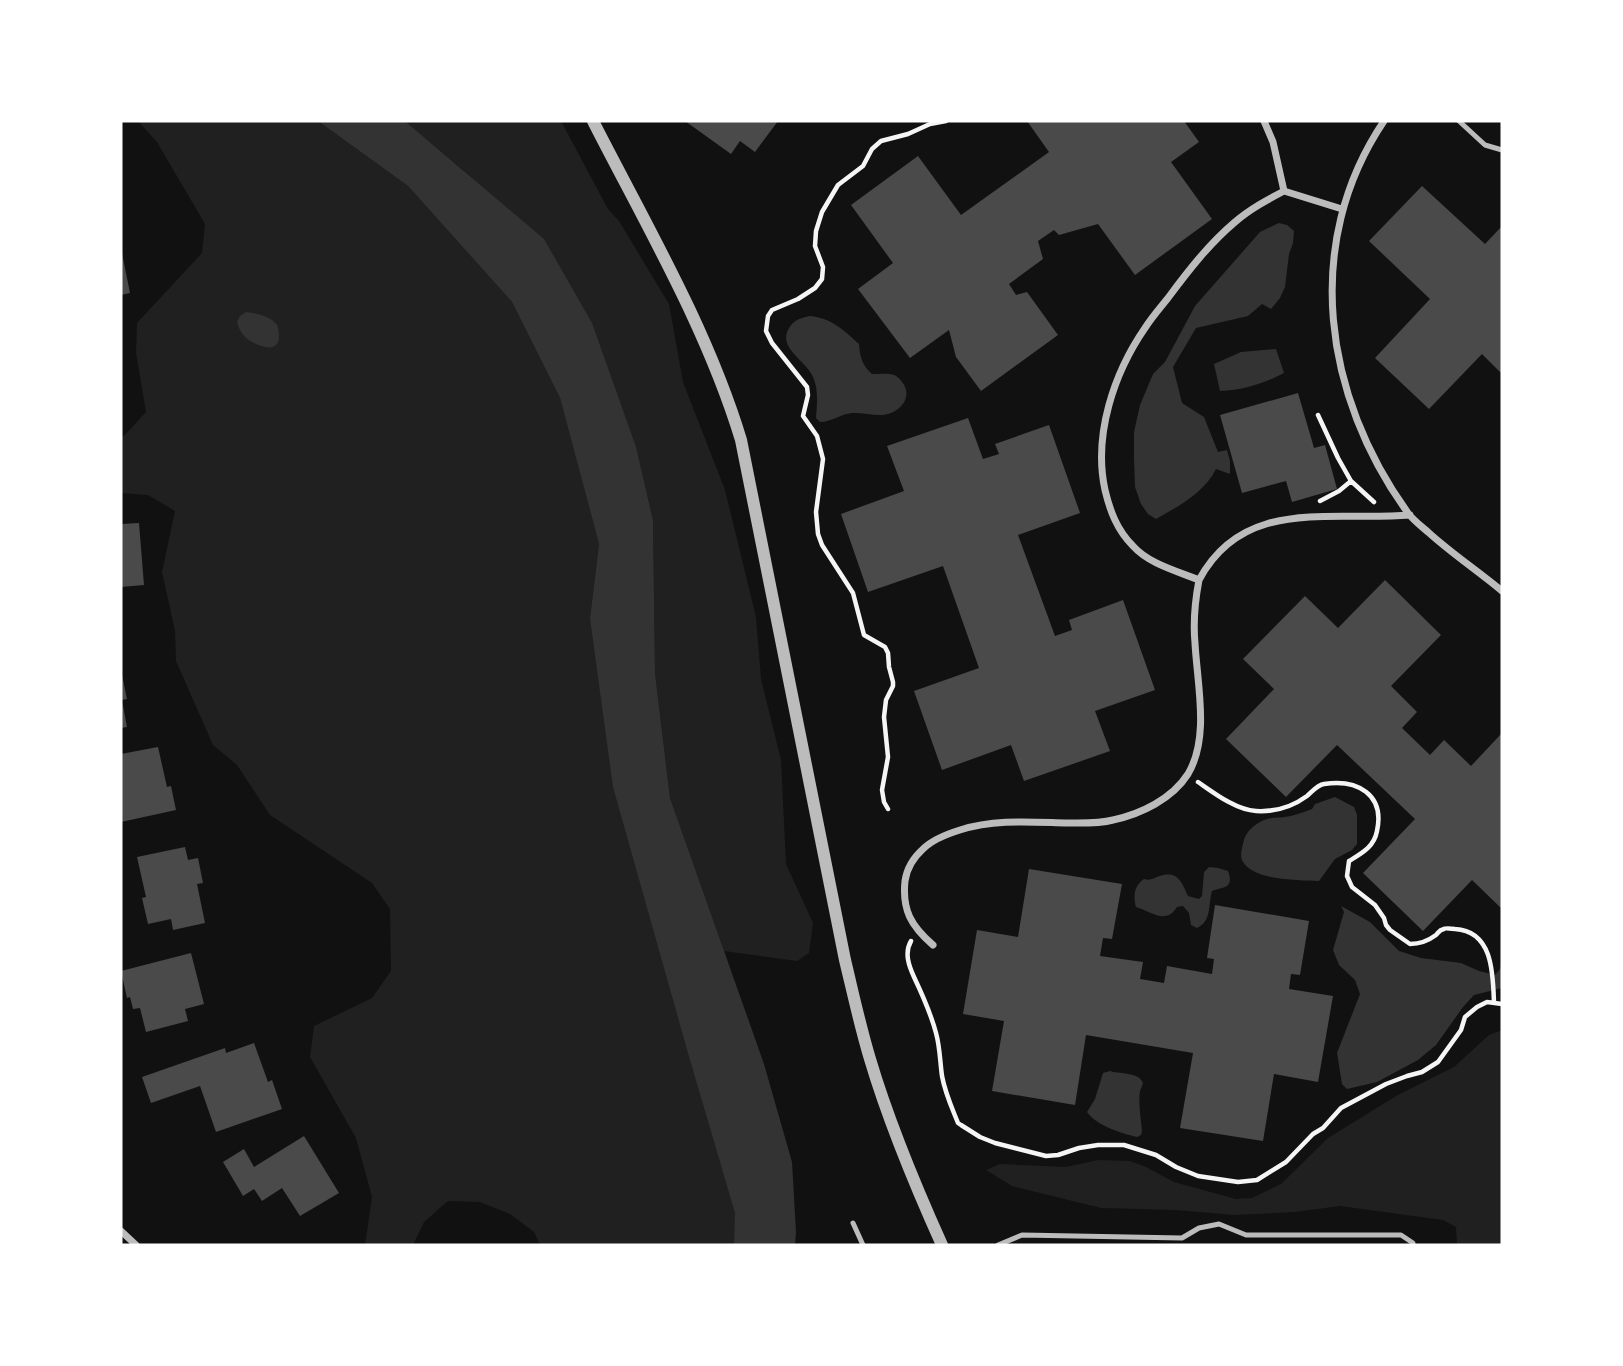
<svg xmlns="http://www.w3.org/2000/svg" width="1623" height="1366" font-family="Commissioner,sans-serif">
<style>
.green{fill:#202020}
.water{fill:#333}
.building{fill:#4a4a4a}
.lines{fill:none;stroke-linecap:round;stroke-linejoin:round}
.path{stroke:#f5f5f5;stroke-width:4.5}
.service{stroke:#bcbcbc;stroke-width:5}
.minor{stroke:#bcbcbc;stroke-width:7}
.tertiary{stroke:#bcbcbc;stroke-width:12}
</style>
<rect width="100%" height="100%" fill="#111"/>
<path class="green" d="M138 121H318L408 186 512 302 560 398 599 544 590 618 736 1213 734 1245H540L534 1232 510 1214 480 1202 448 1201 424 1222 413 1245H365L372 1197 356 1138 310 1057 314 1026 372 998 391 971 390 909 372 883 270 815 237 765 213 745 176 661 175 631 162 572 175 511 148 495 121 493V436H124L146 412 136 353 137 323 202 253 205 224 157 142Z
M405 121H561L608 209 619 221 669 304 683 382 725 490 756 617 761 679 781 760 786 864 813 923 809 953 797 961 724 951 670 798 655 673 653 521 470 176Z
M1502 1030V1245H1457L1456 1227 1443 1220 1340 1206 1295 1212 1235 1215 1176 1210 1101 1208 1012 1186 986 1170 1000 1164 1066 1167 1098 1160 1130 1161 1146 1167 1174 1182 1236 1199 1252 1198 1281 1184 1328 1138 1396 1096 1454 1067 1489 1035Z"/>
<path class="water" d="M318 121H405L544 239 592 323 636 447 653 521 655 673 670 798 764 1064 792 1162 796 1232 795 1245H734L735 1213 688 1053 613 787 590 618 599 544 560 398 512 302 408 186Z
M1279 223 1287 225 1294 231 1293 243 1289 254 1285 287 1280 298 1271 309 1262 304 1248 316 1196 328 1173 367 1182 403 1204 417 1218 452 1227 450 1230 461V474L1216 469C1204 493 1179 506 1156 519L1148 514 1141 504 1135 487 1134 459V432L1140 405 1153 374 1165 362 1195 306 1260 232Z
M246 312C255 313 271 316 277 325 278 327 279 333 279 336 279 352 264 348 254 343 245 339 239 331 237 322L240 316Z
M810 316C831 318 844 330 859 344 860 357 862 365 872 374 877 374 890 373 894 375 896 375 902 381 902 382 912 394 904 408 891 413 879 418 865 412 852 413 841 414 831 422 820 422L816 418C817 404 819 388 812 375 805 361 779 348 788 330 793 320 800 318 810 316Z
M1276 349 1284 373C1263 384 1244 390 1220 391L1214 364 1241 352Z
M1335 797 1354 807 1357 815V844L1352 850 1335 859 1319 881C1300 880 1251 881 1242 860 1240 855 1242 848 1243 844 1245 832 1253 825 1264 820 1271 817 1278 818 1285 817 1294 816 1303 812 1312 809L1315 804Z
M1209 867 1218 868 1228 871C1234 889 1225 886 1212 891 1208 905 1212 921 1197 928L1191 925 1189 913 1183 906 1177 907C1166 925 1152 912 1136 907 1133 896 1134 886 1144 879 1151 881 1153 878 1160 876 1178 870 1182 883 1188 896L1199 899 1202 896 1204 872Z
M1341 906 1370 922 1399 951 1421 958 1461 963 1479 971 1495 975 1500 969 1502 962V988L1474 995 1463 1007 1436 1045 1418 1060 1377 1082 1347 1089 1342 1084 1337 1053 1360 994 1355 980 1339 965 1333 950 1344 912Z
M1110 1071C1118 1074 1137 1072 1142 1081 1144 1084 1141 1088 1140 1091 1138 1104 1141 1118 1142 1131L1141 1135 1137 1137C1121 1133 1097 1126 1087 1112L1095 1099 1103 1073Z"/>
<path class="building" d="M685 121H778L755 152 740 141 731 154Z
M1027 121H1184L1199 142 1171 162 1212 219 1135 275 1098 224 1059 235 1054 230 1038 241 1043 259 1009 284 1016 295 1027 292 1058 335 981 391 956 357 949 330 910 358 858 289 893 263 851 205 918 156 961 215 1049 152Z
M1422 186 1485 244 1502 226V374L1482 354 1429 409 1375 358 1430 299 1369 241Z
M121 253H122L130 293 121 295Z
M1298 393 1314 448 1325 445 1337 489 1292 502 1286 481 1242 493 1220 415Z
M968 418 983 459 999 454 995 444 1049 425 1080 513 1018 535 1055 636 1072 630 1069 620 1123 600 1155 690 1095 711 1110 751 1024 781 1011 745 942 770 914 691 979 668 943 566 868 592 841 514 904 491 887 446Z
M139 523 144 585 121 587V524Z
M1385 580 1441 635 1391 686 1417 712 1402 728 1430 755 1444 740 1471 766 1502 733V909L1472 880 1423 931 1363 873 1415 819 1337 745 1286 797 1226 739 1274 689 1243 659 1305 596 1338 628Z
M121 675H122L127 699 122 700 127 727 121 728Z
M158 747 167 787 171 786 176 810 121 822V754Z
M185 847 188 860 198 858 203 883 197 884 205 923 173 930 171 919 148 924 142 898 146 897 137 857Z
M1029 869 1122 884 1112 939 1103 938 1100 956 1143 962 1140 979 1164 983 1167 966 1212 974 1214 959 1207 958 1215 905 1309 921 1300 975 1291 974 1289 989 1333 996 1318 1082 1274 1074 1263 1141 1180 1128 1193 1053 1086 1035 1075 1105 992 1091 1004 1021 963 1014 977 930 1018 937Z
M191 953 204 1004 185 1009 188 1021 146 1032 140 1008 133 1009 130 997 127 998 121 971Z
M254 1043 268 1082 272 1080 282 1109 216 1132 200 1086 151 1103 142 1077 225 1048 226 1053Z
M304 1136 339 1193 300 1216 282 1188 262 1201 254 1189 243 1196 223 1162 244 1149 254 1167Z"/>
<g class="lines">
<path class="path" d="M1318 415 1338 458 1351 481 1374 502
M1320 501 1339 491 1351 481
M1198 782C1214 793 1236 810 1256 811 1274 812 1292 807 1307 796 1312 792 1317 785 1324 784 1357 779 1385 794 1377 831 1374 847 1362 853 1349 861L1347 876 1352 887 1375 905 1384 918 1386 925 1390 930 1410 944C1420 944 1428 941 1436 935 1439 932 1439 930 1444 929 1445 928 1455 929 1455 929 1493 931 1493 974 1494 1003
M888 809 884 802 882 790 888 757 884 717 886 700 893 686V682L889 667 888 653 885 647 864 635 853 593 822 545 818 534 816 512 823 459 817 436 803 416 808 395 807 387 772 343 766 331 768 316 772 310 798 299 815 288 822 279 823 267 815 246 816 231 822 212 838 185 863 166 872 149 881 141 908 134 930 124 946 121
M911 941C904 953 909 966 914 977 923 996 931 1014 936 1033 940 1047 940 1062 942 1076 945 1093 952 1108 958 1123L961 1125 980 1137 995 1143 1046 1156 1058 1155 1079 1148 1098 1145H1124L1156 1155 1176 1167 1198 1176 1238 1182 1257 1180 1286 1162 1313 1134 1323 1128 1341 1108 1386 1084 1407 1076 1422 1072 1438 1062 1461 1030 1465 1017 1477 1007 1487 1002 1502 1004"/>
<path class="service" d="M1459 121 1485 145 1502 150
M853 1223 863 1245
M998 1245 1022 1235 1182 1238 1199 1228 1219 1224 1246 1235H1401L1413 1243V1245"/>
<path class="minor" d="M1264 121 1273 142 1284 191
M1384 121C1301 244 1324 397 1408 513 1413 520 1421 526 1428 532 1451 553 1478 571 1502 591
M1342 209 1284 191C1267 200 1250 209 1235 222 1209 244 1188 271 1168 298 1160 308 1152 317 1145 328 1114 373 1093 435 1105 490 1110 511 1117 530 1133 546 1149 564 1177 571 1199 580 1244 496 1332 522 1410 515
M933 945C911 926 902 910 905 881 907 867 913 858 923 849 933 839 947 834 960 830 994 819 1030 822 1065 823 1081 823 1098 824 1113 820 1141 814 1172 799 1188 774 1210 737 1197 683 1195 643 1193 622 1195 601 1199 580
M121 1231 136 1245"/>
<path class="tertiary" d="M593 121C646 225 707 328 741 440L845 960C853 993 860 1026 870 1059 889 1123 915 1185 942 1245"/>
</g>
<rect width="1623" height="1366" fill="none" stroke="#ffffff" stroke-width="245"/>
</svg>
